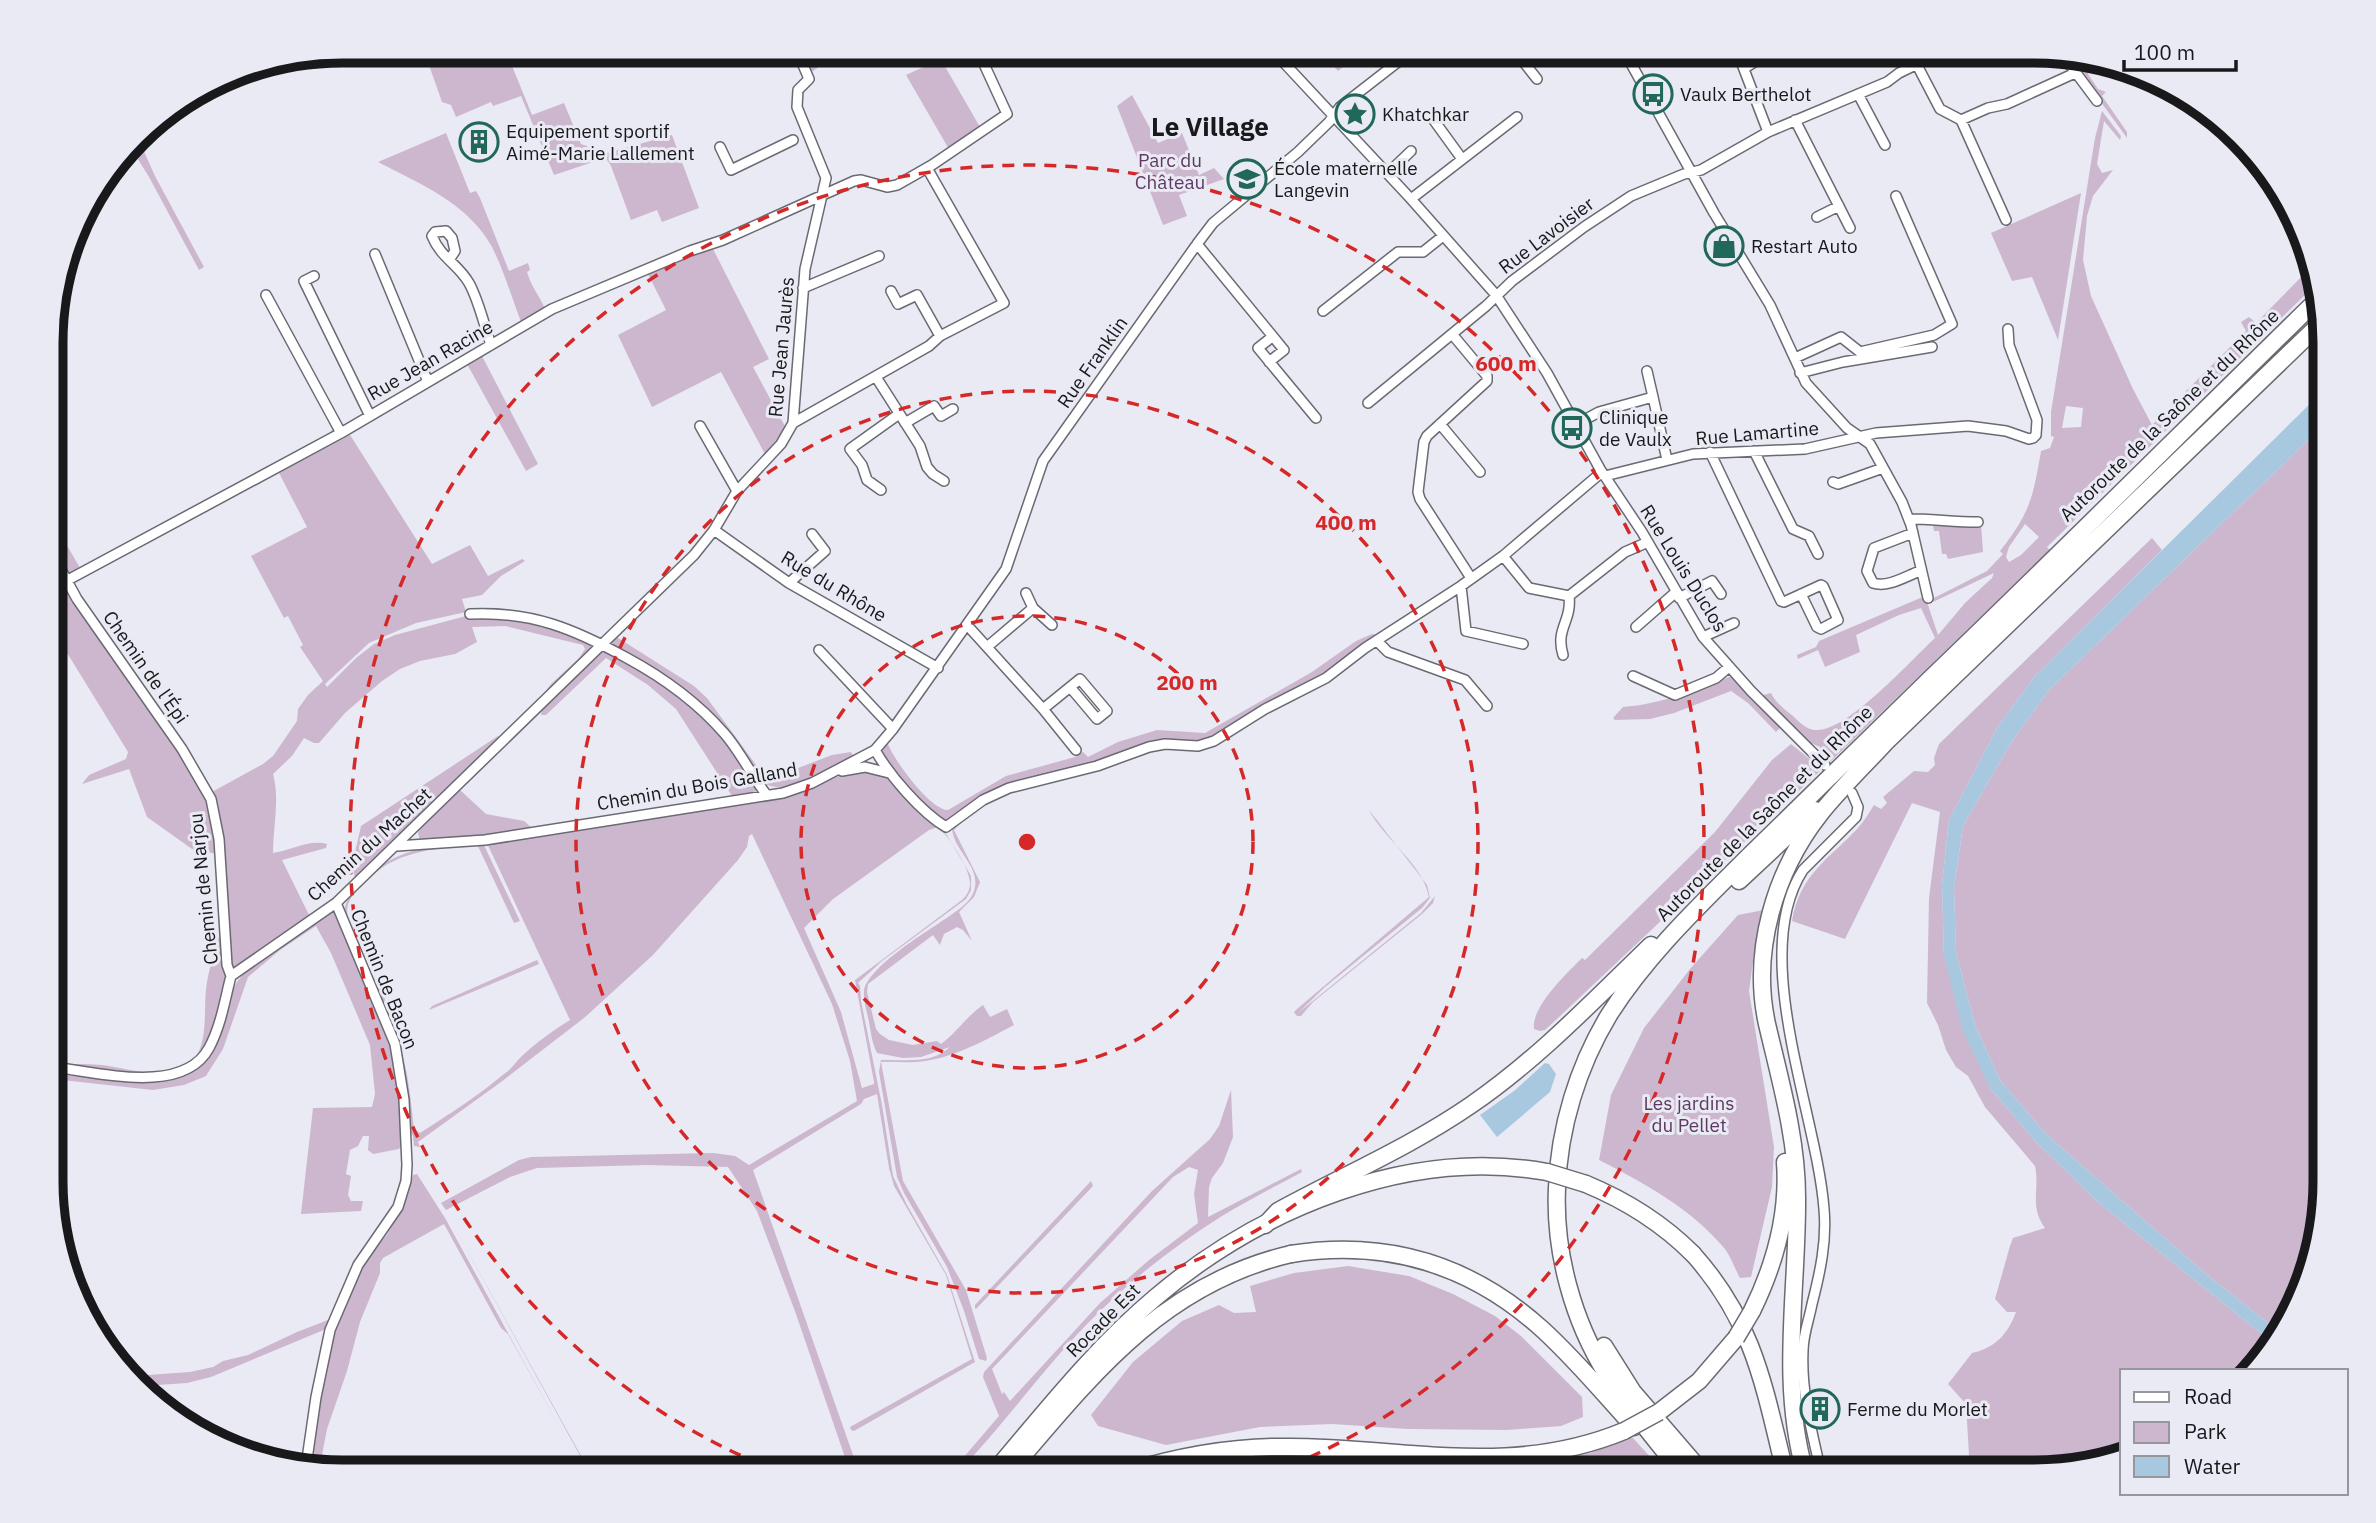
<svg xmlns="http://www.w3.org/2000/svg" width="2376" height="1523" font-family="'IBM Plex Sans',sans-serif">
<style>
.green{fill:#cdb7cf;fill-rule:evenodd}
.water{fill:#a8c8e0}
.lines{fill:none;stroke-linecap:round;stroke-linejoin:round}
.minor-casing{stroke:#696a72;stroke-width:12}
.trunk-casing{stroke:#696a72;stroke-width:19}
.motorway-casing{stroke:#696a72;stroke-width:19}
.minor{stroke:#fff;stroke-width:9}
.trunk{stroke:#fff;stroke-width:16}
.motorway{stroke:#fff;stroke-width:16}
.trunk-bridge-casing{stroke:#696a72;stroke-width:19;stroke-linecap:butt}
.motorway-bridge-casing{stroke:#696a72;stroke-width:19;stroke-linecap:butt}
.trunk-bridge{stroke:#fff;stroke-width:16}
.motorway-bridge{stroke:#fff;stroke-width:16}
.ring{fill:none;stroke:#d62828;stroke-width:3.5;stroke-dasharray:12 9}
.labels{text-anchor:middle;stroke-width:6;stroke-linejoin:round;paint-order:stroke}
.poi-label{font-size:19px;fill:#19191c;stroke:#e9eaf3;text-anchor:start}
.park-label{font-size:19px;fill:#5e3a62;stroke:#e9eaf3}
.street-label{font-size:19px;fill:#19191c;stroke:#e9eaf3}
.district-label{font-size:26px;font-weight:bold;fill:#19191c;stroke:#e9eaf3}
.rim{fill:none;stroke:#19191c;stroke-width:9}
.centre{fill:#d62828;stroke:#e9eaf3;stroke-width:3.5}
.ring-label{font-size:21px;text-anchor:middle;font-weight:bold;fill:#d62828;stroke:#e9eaf3;stroke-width:6;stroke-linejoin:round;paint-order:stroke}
</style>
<rect width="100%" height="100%" fill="#e9eaf3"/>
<path class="green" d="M436 51H506L532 115 564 103 581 144 587 146 596 156V161L554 175 521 96 493 106 491 102 456 117 451 105 442 102 430 68Z
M803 51 837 54V55L810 73 801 53Z
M1319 51H1356L1358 55 1338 71Z
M2075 56 2095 59 2090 63 2088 74 2098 89 2106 92 2102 96 2127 132V138L2074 65Z
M943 58 945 62 943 63 980 127 950 151 906 75Z
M1132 95 1158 143 1182 133 1199 175 1214 168 1224 179 1179 195 1187 216 1163 225 1117 106Z
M2102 111 2121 136 2120 140 2104 121 2097 164 2102 173 2113 170 2093 196 2087 216 2083 260 2091 296 2133 389 2152 425 2246 331 2241 322 2249 317 2256 323 2308 270 2313 287 2047 547 2050 550 1829 763 1820 747 1811 743 1763 695 1771 693C1775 702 1785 710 1793 716 1799 722 1807 730 1816 730 1847 732 1911 660 1935 638L1921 608 1899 615 1856 635 1860 652 1825 667 1818 650 1800 658 1798 659 1797 655 1816 647 1819 641 1925 596 1938 635 1965 603 1992 578 1994 573 1933 602 1932 599 1987 571 2003 554 2000 551C2030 513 2033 498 2041 451L2050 448 2054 437 2051 436V412L2095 138ZM2066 406 2083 408 2081 427 2062 428ZM2025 524 2039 537 2021 555 2009 562 2006 557 2009 547Z
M446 133 470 193 476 191 480 198 509 271 528 263 530 270 527 272C532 289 539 294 545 309L521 322C512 298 504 271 492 247 468 203 420 184 378 162Z
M672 135 699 208 662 222 657 210 631 220 611 166 603 154Z
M138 138 155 176 204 267 199 270 149 177 131 148Z
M2081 193 2058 340 2032 277 2012 281 1991 233Z
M712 247 769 359 753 367 786 428 765 454 721 372 652 407 618 335 666 310 648 274Z
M257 283 336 431 311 447 83 571 69 575 53 546V521L80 568 329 436 332 429 328 418Z
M482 356 538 464 526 471 467 364Z
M2325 424V1199L2310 1274 2281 1333 2206 1274 2046 1134 2000 1080 1975 1025 1956 952 1954 888 1963 826 2012 741 2049 690Z
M350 435 432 564 470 545 488 576 522 559 525 561 501 576 482 595 462 599 466 612 416 623 369 643 325 684 327 687 356 658 374 644 395 635 466 616 480 614 529 619 598 645 355 878 352 865 361 826 498 736 500 739 533 708 551 684 579 658 585 649 583 645 505 626 472 627 477 642 455 654 420 661 400 669 382 681 345 713 319 743H314L304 738 292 756 273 774C280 800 273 826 273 853 289 851 310 839 327 844L326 848 282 860 310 917 238 968 231 966 212 792 263 764 273 756 297 721 298 709 308 695 323 681 300 647 303 645 288 616 284 618 251 556 307 527 279 473Z
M1981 524 1983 552 1948 559 1946 554H1942L1939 531H1934L1933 526Z
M2152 538 2162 550 2035 676 1997 728 1949 820 1942 885 1944 955 1990 1088 2035 1141 2099 1203 2274 1344 2246 1371H2122V1451L2052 1472H1970L1966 1404 1948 1384 1972 1353C1995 1348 2008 1334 2016 1312H2007L1995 1299 2010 1246 2013 1238 2045 1228C2029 1206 2040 1190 2035 1166L1985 1107 1968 1076 1956 1067 1946 1050 1938 1025 1927 1003 1929 898 1940 812 1912 803 1845 939 1792 921C1800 874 1828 860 1858 828 1864 821 1869 813 1874 805L1881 809 1887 803 1883 797 1914 771 1928 772 1935 765 1934 758 1939 744Z
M61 589 70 593 178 746 208 802 217 854 192 849 147 817 129 769 82 784 89 775 126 759 128 752 53 630V593Z
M1372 634 1378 635 1330 672 1206 742 1174 741 1095 764 1049 774 948 820 940 819 934 815 895 774 881 755 883 747 888 744C894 760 930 810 948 810L1006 776 1075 757 1083 752 1088 757 1118 742 1157 730 1205 733 1312 672 1356 641Z
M615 636 694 686 707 698 767 780 832 755 851 752 853 756C828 769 792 798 763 783 749 762 736 740 719 721 691 689 649 669 613 647L609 642Z
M605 649C625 660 649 669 667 683 705 710 731 747 756 785L758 791 732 796 676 709 648 685 606 658 546 715H541L542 709Z
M1732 676 1782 726 1776 732 1748 703 1731 691 1674 713 1650 719 1615 720 1613 718 1623 707C1662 704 1696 690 1732 676Z
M1791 744 1822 769 1558 1018 1545 1030 1540 1031 1534 1029C1531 1007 1567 973 1582 958L1585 960 1715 832 1772 760Z
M862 770 889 777 944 830 971 876V890L966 899 882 961 858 983 860 986 861 1001 882 1105 893 1176 907 1205 947 1275 975 1362 854 1431 851 1430 850 1427 972 1359 946 1275 894 1186 889 1168 877 1094 864 1099 861 1104 753 1170 859 1472H850L796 1314 757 1211 728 1167 647 1165 537 1168 510 1177 446 1210 441 1203 519 1160 531 1157 713 1153 735 1156 749 1165 857 1101 850 1061 832 1004 752 834 749 836 747 847 738 860 653 955 584 1018 501 1082 418 1142 420 1147 414 1146 413 1136 411 1133 405 1084 344 911C347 897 354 889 364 879 401 845 435 847 482 841L520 921 514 923 477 844C432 850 396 849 363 884 355 892 347 900 347 911 348 934 368 967 378 987L385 985C381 1008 397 1031 402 1053 409 1078 411 1103 414 1129L420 1133C448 1115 478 1096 504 1074 512 1069 516 1061 523 1055 537 1042 554 1030 570 1020L486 841 787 796C813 789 835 774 862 770ZM938 827C949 836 972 871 970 886 969 892 966 896 962 900L855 980 874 1082V1084L862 1088 841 1012 804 928 833 899 929 830Z
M459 789 486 814 524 821 532 828 483 836 420 841 418 833 422 825Z
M994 798 972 812 954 830 980 882 974 897 959 912 972 941 963 930 957 927 944 934 940 945 933 935 868 984 867 992 876 1029 880 1034 889 1040 913 1045 937 1041 941 1044C957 1032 967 1016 983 1005L990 1017 1007 1009 1014 1025C984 1041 950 1060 915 1062 904 1063 892 1061 881 1062L903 1181 966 1290 987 1358 986 1361 979 1359 964 1311 947 1267 904 1193 897 1177 879 1072 881 1060C906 1059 930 1065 950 1047L921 1057 903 1058 877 1053C872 1043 871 1033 869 1022 867 1012 863 1001 864 991 867 967 931 929 951 915 961 908 973 900 975 887 979 866 954 850 952 829L954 825 979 806Z
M1369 810 1427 885 1430 898 1422 908 1325 987 1298 1013 1421 913 1435 896 1433 903 1422 914 1313 1002 1301 1016H1297L1294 1012 1297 1009 1429 897C1423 864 1383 838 1369 810Z
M1764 910 1754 954 1749 991 1774 1147 1772 1187 1751 1277 1740 1278C1735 1269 1731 1257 1725 1249 1692 1209 1644 1183 1599 1160L1611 1095 1644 1028 1690 969 1738 915Z
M326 913H334L338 916 391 1039 398 1072 403 1142 399 1149 373 1154 368 1150 369 1136H363L358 1146 350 1150 346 1174 351 1176 348 1195 351 1201H363L361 1211 301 1214 313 1108 372 1107 375 1094 370 1045 331 953 316 926 280 950 248 977 223 1049 206 1076 184 1085 153 1090 53 1079V1069C98 1075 188 1099 214 1048 224 1027 224 1001 237 982 254 957 301 930 326 913Z
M221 930 227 985 213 1036 196 1062 177 1073 155 1076 53 1065V1063C69 1065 85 1063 101 1065 131 1068 182 1088 199 1051 208 1030 203 1004 207 982 210 965 216 947 221 930Z
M537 960 539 964 429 1010 432 1006Z
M1231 1090 1233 1137 1223 1163 1212 1178 1209 1187 1208 1217 1301 1169 1302 1172C1276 1186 1248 1200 1222 1216 1174 1246 1128 1282 1088 1323 1042 1370 1004 1425 958 1472H951L999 1416 983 1377 984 1372 1152 1191 1210 1139 1219 1126ZM1189 1167 1198 1170 1194 1194 1198 1223 1149 1260 1100 1303 1010 1401 1004 1392 1002 1394 992 1369 1173 1177Z
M417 1174 445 1218 565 1437 508 1334 501 1328 444 1224 383 1258 380 1263V1273L360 1322 347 1371 327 1429 321 1460 323 1469 307 1467 333 1329 351 1281 377 1246 387 1235 400 1210 413 1175Z
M1091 1181 1093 1186 976 1309 975 1308V1305Z
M451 1221 590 1472H589Z
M1348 1266 1409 1276 1453 1294 1495 1316 1521 1336 1582 1397 1583 1417 1561 1426 1507 1430 1408 1429 1332 1424 1260 1427 1166 1445 1098 1426 1091 1415 1133 1362 1182 1321 1219 1305 1234 1313 1256 1312 1250 1286 1294 1273Z
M333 1318 326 1329 211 1377 187 1383 143 1386 133 1376 190 1372 213 1367 223 1361 248 1355 297 1332Z
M1632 1437 1664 1472H1178L1195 1467 1300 1457 1482 1467 1530 1465 1591 1453Z"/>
<path class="water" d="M2325 389V424L2049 690 2012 741 1963 826 1954 888 1956 952 1975 1025 2000 1080 2046 1134 2206 1274 2281 1333 2274 1344 2099 1203 2035 1141 1990 1088 1962 1029 1944 955 1942 885 1949 820 1997 728 2035 676Z
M1545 1063 1549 1064 1556 1074 1550 1092 1497 1137 1480 1115 1514 1091Z"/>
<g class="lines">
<g class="minor-casing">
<path id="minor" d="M1273 51 1411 199 1496 295 1547 373 1600 469 1642 532 1703 637 1751 691 1825 765
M1471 51 1473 54
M1515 51 1537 79
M1624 51 1714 213 1770 305 1806 383 1847 428 1870 444 1902 502 1911 525 1928 598
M1737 51 1768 132
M2062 54 2097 101
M1917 65 1940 109 1961 120 2006 220
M1745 68 1772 51
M1858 94 1885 145
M1433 119 1462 159
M1795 120 1850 228
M1961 120 1988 108 2007 104 2075 73
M720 147 731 170 793 140
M1388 173 1411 151
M1411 199 1517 117
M1817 217 1839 206
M1197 244 1284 350 1269 362
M375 254 428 382
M449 260 455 251 452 238 446 231 435 232 432 236C441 258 458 264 469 283 479 301 484 325 491 345
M314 276 304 281 370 416
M803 288 879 256
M891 291 898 304 917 295 940 336
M266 295 341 433
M1323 311 1398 252H1423L1443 236
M1452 334 1487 376V381L1427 436 1424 442 1418 492 1420 499 1471 578
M1272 337 1258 348 1316 418
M1795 358 1841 337 1860 352 1934 335 1952 324 1896 196
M1647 371 1653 397
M1800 373 1843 362 1932 347
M876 377 920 446 927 467 933 474 944 481
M1368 403 1486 306 1512 281 1584 227 1631 196 1684 174 1701 170 1768 132 1887 82 1899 73 1944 51
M793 423 929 346 940 336 1004 303 927 168
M905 423 934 406 941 416 953 409
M1440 424 1480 472
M1575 425 1599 412 1653 397 1667 460
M700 426 737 491
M1754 451 1793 529 1809 536 1818 554
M1710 452 1781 601 1784 602 1821 585 1823 586 1838 620 1821 629 1817 627 1801 594
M1605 476 1693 454 1805 449 1876 433 1968 426 2006 431 2029 439 2033 438 2036 435 2037 420 2009 345 2008 329
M1833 482 1838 484 1883 468
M881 490 867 480 862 465 850 449 899 414
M1909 519C1932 519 1954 522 1978 522
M714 530 789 583 938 668
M1913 533 1874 548 1867 571 1873 583C1888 588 1906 576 1920 571
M53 555 77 599 182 749 211 799 219 839 227 965 231 976
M1503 556 1529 588 1569 596 1625 552 1648 542
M789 583 825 551 812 534
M1461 586 1466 631 1523 644
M53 588 341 433 552 309 690 251 723 240 854 181 861 180 887 187 897 185 932 165 1007 114 978 51
M1026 593 1033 608 1052 625
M1679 598 1712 581 1721 594
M470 614C532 611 574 629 627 658 664 678 696 701 724 733 740 751 751 775 766 794
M967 625 1043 709 1076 750
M1636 627 1676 592
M1703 637 1734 623
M1377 641 1388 652 1465 680 1487 706
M987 647 1033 608
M819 650 893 729
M1563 655C1555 628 1572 622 1569 596
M1633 676 1675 695 1716 678 1729 667
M1043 709 1080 679 1107 711 1097 719 1070 687
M875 750C890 776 921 812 946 827L983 800 1009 788 1097 766 1149 747 1165 744 1198 746 1214 741 1265 709 1326 678 1365 648 1461 586 1503 556 1602 472
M842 771 865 767 889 773
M397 846 485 840 783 793 812 783 875 750 893 729 1006 569 1043 461 1197 244 1213 223 1298 152 1329 122 1340 107 1412 51
M53 1067C98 1072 183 1096 209 1048 221 1026 225 999 231 976L336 903 694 555 714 530 737 491 781 444 793 423 805 269 826 178 797 107 798 90 809 79 797 51
M306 1466 316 1397 330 1330 358 1265 398 1207 406 1181 407 1165 404 1100 395 1044 336 903
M1821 1472C1812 1432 1801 1392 1803 1351 1803 1335 1809 1320 1812 1304 1820 1273 1827 1241 1824 1209 1817 1114 1748 955 1803 870L1856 817 1858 807 1852 793"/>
</g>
<g class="trunk-casing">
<path id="trunk" d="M1586 1184C1627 1201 1661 1222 1693 1254
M994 1472C1045 1412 1095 1348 1156 1297 1261 1208 1409 1147 1547 1172
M1009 1472C1091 1376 1162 1284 1291 1254"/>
</g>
<g class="motorway-casing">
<path id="motorway" d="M1739 881 1815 810
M1265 1225 1278 1211C1342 1176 1410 1147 1471 1105 1538 1059 1593 1001 1651 945
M1291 1254C1387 1239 1471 1265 1542 1329 1575 1359 1604 1394 1634 1427
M1693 1254C1754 1322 1764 1386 1785 1472
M1752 1311C1775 1264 1789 1215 1785 1162
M1604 1346 1633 1392 1702 1472
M1659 1412 1699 1381 1736 1338
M1127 1472C1179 1456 1234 1446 1289 1447 1406 1447 1510 1478 1624 1431
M1681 1472C1656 1440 1629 1409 1607 1375 1573 1321 1554 1252 1557 1188 1559 1128 1578 1066 1609 1015 1647 955 1699 906 1749 856 1810 796 1871 736 1933 676 2062 552 2189 425 2317 300
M1805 1472C1779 1381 1798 1289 1797 1197 1797 1138 1780 1080 1767 1024 1751 951 1775 871 1820 814 1840 789 1864 766 1885 743L2324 320"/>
</g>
<use href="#minor" class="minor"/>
<use href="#trunk" class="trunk"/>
<use href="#motorway" class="motorway"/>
<g class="trunk-bridge-casing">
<path id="trunk-bridge" d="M1547 1172 1586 1184"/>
</g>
<g class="motorway-bridge-casing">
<path id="motorway-bridge" d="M1736 1338 1752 1311
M1624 1431 1659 1412"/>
</g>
<use href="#trunk-bridge" class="trunk-bridge"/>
<use href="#motorway-bridge" class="motorway-bridge"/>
</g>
<g class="ring">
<circle cx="1027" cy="842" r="226"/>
<circle cx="1027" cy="842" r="451"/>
<path d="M779 1472A677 677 0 1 1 1275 1472"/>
</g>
<defs>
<g id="bus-ring" transform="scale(2.0125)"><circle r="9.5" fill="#e9eaf3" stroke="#21675a" stroke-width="1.5"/><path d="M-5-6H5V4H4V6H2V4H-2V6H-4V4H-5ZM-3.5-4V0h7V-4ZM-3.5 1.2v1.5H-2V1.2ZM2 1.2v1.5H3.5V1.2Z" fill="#21675a"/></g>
<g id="sight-ring" transform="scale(2.0125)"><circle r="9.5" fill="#e9eaf3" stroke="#21675a" stroke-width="1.5"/><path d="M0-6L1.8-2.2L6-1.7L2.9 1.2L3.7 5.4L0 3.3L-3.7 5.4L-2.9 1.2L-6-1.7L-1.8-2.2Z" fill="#21675a"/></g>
<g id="building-ring" transform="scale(2.0125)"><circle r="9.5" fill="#e9eaf3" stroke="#21675a" stroke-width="1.5"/><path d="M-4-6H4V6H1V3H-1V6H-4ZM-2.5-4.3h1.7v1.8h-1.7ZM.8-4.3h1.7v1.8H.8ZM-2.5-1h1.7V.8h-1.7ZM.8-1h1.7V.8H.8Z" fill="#21675a"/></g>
<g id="school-ring" transform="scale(2.0125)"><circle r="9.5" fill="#e9eaf3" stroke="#21675a" stroke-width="1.5"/><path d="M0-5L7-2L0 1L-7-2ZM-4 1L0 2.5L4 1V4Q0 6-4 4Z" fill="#21675a"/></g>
<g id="shop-ring" transform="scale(2.0125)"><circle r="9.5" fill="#e9eaf3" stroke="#21675a" stroke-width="1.5"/><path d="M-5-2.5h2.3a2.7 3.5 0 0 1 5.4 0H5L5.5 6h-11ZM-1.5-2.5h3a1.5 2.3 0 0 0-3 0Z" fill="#21675a"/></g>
</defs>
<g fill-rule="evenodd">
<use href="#bus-ring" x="1653" y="94"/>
<use href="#sight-ring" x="1355" y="114"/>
<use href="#building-ring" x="479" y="142"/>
<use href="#school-ring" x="1247" y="179"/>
<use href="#shop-ring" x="1724" y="246"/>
<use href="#bus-ring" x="1572" y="428"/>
<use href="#building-ring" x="1820" y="1409"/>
</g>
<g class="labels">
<g class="poi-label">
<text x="1680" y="101">Vaulx Berthelot</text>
<text x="1382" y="121">Khatchkar</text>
<text x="506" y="138">Equipement sportif<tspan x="506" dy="22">Aimé-Marie Lallement</tspan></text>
<text x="1274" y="175">École maternelle<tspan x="1274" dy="22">Langevin</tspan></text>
<text x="1751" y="253">Restart Auto</text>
<text x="1599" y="424">Clinique<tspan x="1599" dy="22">de Vaulx</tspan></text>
<text x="1847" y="1416">Ferme du Morlet</text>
</g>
<g class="park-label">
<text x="1170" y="167">Parc du<tspan x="1170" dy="22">Château</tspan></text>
<text x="1689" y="1110">Les jardins<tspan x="1689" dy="22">du Pellet</tspan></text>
</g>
<g class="street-label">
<text transform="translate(1546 235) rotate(-37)" y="7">Rue Lavoisier</text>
<text transform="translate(781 347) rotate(-85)" y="7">Rue Jean Jaurès</text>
<text transform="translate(430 360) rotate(-30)" y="7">Rue Jean Racine</text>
<text transform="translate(1092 362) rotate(-55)" y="7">Rue Franklin</text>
<text transform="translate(2169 415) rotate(-44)" y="7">Autoroute de la Saône et du Rhône</text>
<text transform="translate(1757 433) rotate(-5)" y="7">Rue Lamartine</text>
<text transform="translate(1684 568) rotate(58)" y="7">Rue Louis Duclos</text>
<text transform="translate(834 586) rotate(31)" y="7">Rue du Rhône</text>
<text transform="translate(146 667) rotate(55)" y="7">Chemin de l'Épi</text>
<text transform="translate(697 786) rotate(-10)" y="7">Chemin du Bois Galland</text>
<text transform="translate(1764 813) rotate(-45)" y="7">Autoroute de la Saône et du Rhône</text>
<text transform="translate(369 844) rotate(-42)" y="7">Chemin du Machet</text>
<text transform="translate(203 889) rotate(-96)" y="7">Chemin de Narjou</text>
<text transform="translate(385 979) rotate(68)" y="7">Chemin de Bacon</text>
<text transform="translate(1103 1320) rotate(-45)" y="7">Rocade Est</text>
</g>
<g class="district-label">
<text x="1210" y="136">Le Village</text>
</g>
</g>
<path d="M0 0H2376V1523H0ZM342 63H2034A279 279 0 0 1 2313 342V1181A279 279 0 0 1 2034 1460H342A279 279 0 0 1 63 1181V342A279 279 0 0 1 342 63Z" fill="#e9eaf3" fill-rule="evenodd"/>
<path class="rim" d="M342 63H2034A279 279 0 0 1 2313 342V1181A279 279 0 0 1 2034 1460H342A279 279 0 0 1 63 1181V342A279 279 0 0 1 342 63Z"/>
<circle cx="1027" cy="842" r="10" class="centre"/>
<g class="ring-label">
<text x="1506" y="371">600 m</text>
<text x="1346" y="530">400 m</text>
<text x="1187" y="690">200 m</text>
</g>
<rect x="2120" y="1369" width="228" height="126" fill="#e9eaf3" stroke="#96969d" stroke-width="2"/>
<rect x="2134" y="1392" width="35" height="10" fill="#ffffff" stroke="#96969d" stroke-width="2"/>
<text x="2184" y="1404" font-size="21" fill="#19191c">Road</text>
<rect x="2134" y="1422" width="35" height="21" fill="#cdb7cf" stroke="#96969d" stroke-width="2"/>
<text x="2184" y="1439" font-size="21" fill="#19191c">Park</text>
<rect x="2134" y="1456" width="35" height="21" fill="#a8c8e0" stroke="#96969d" stroke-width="2"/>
<text x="2184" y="1474" font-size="21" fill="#19191c">Water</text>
<path d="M2124 60v10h112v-10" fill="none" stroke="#19191c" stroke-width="3.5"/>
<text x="2134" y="60" font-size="21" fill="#19191c" stroke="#e9eaf3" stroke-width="5" paint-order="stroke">100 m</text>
</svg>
